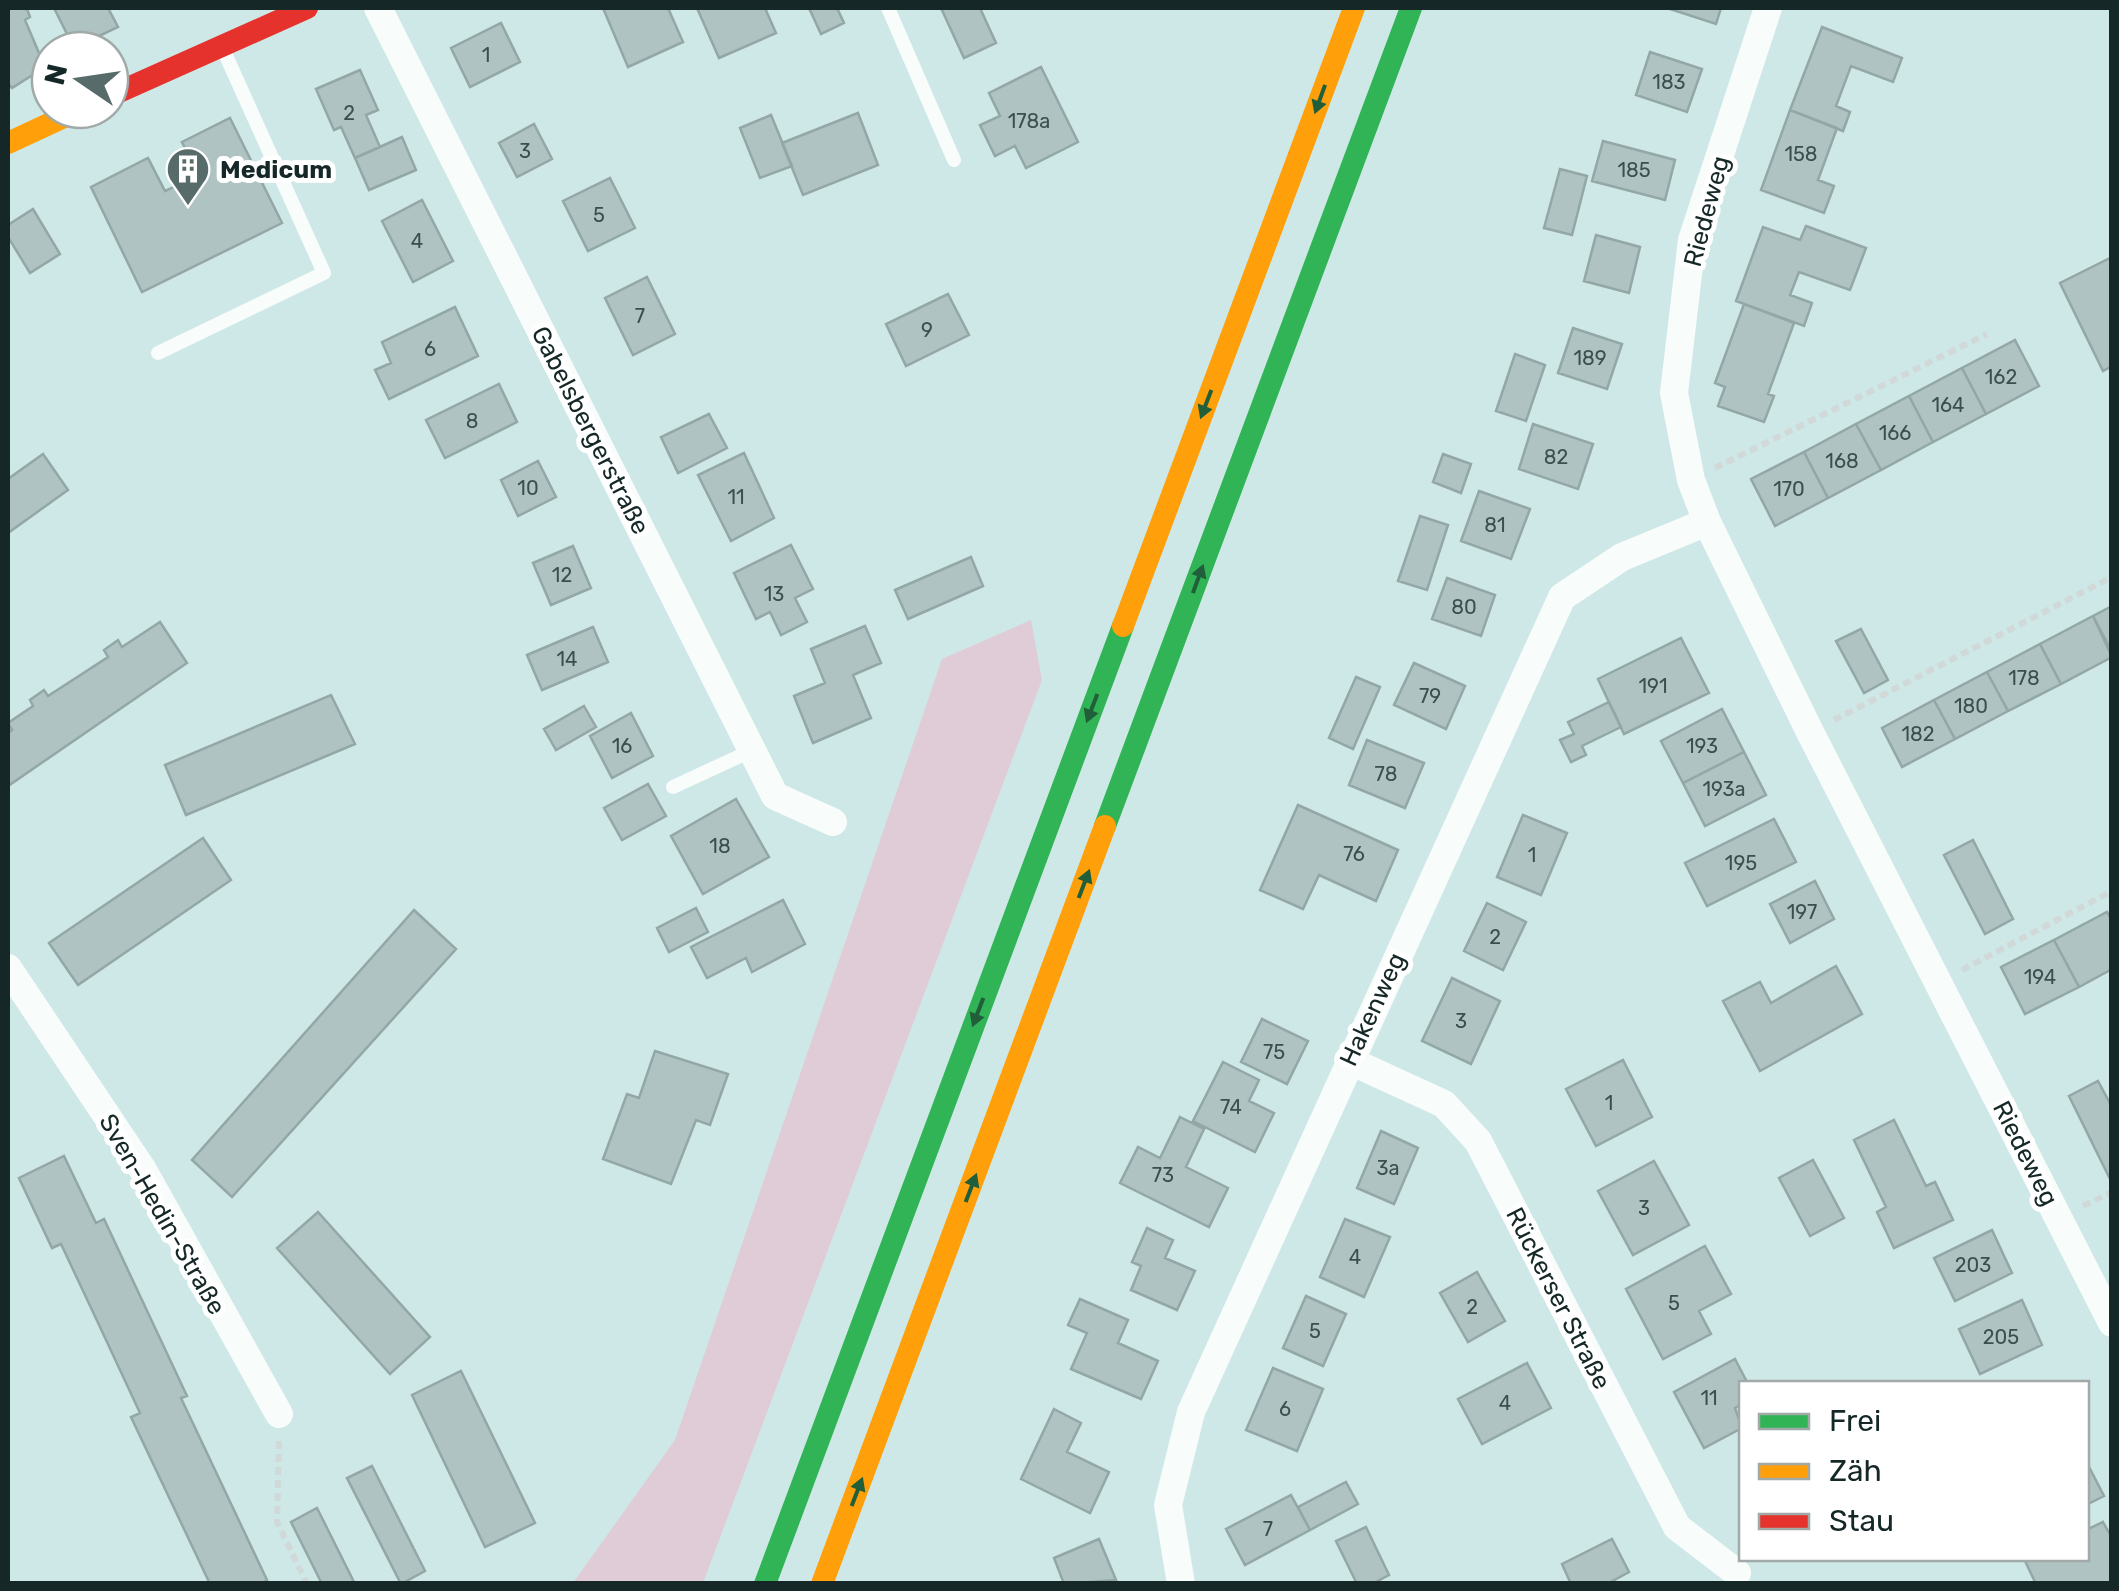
<svg xmlns="http://www.w3.org/2000/svg" width="2119" height="1591" font-family="Rubik,sans-serif">
<style>
.green{fill:#dfccd6}
.building{fill:#afc3c2;stroke:#93a7a6;stroke-width:2.5}
.lines{fill:none;stroke-linecap:round;stroke-linejoin:round}
.path{stroke:#d1d8d8;stroke-width:6;stroke-dasharray:8 5;stroke-linecap:butt}
.lane{stroke:#f8fcfb;stroke-width:14}
.street{stroke:#f8fcfb;stroke-width:28}
.fast{stroke:#30b455;stroke-width:22}
.slow{stroke:#ff9f0a;stroke-width:22}
.jam{stroke:#e5322d;stroke-width:22}
.oneway{fill:#205f39}
.labels{text-anchor:middle;stroke-width:10;stroke-linejoin:round;paint-order:stroke}
.number-label{font-size:20px;fill:#3c4e4e}
.poi-label{font-size:25px;font-weight:bold;fill:#152727;stroke:#fff;text-anchor:start}
.street-label{font-size:25px;fill:#152727;stroke:#fff}
</style>
<rect width="100%" height="100%" fill="#cee8e7"/>
<path class="green" d="M1031 620 1042 680 703 1583H573L675 1440 942 659Z"/>
<path class="building" d="M8 8 27 9 30 17 25 20 45 67 12 88 8 83Z
M54 8H108L118 27 74 48Z
M603 8H668L683 42 628 67Z
M697 8H765L776 33 719 58Z
M809 8H837L844 23 821 34Z
M941 8H980L996 43 964 58Z
M1667 8H1721L1716 24Z
M501 23 520 62 470 87 451 48Z
M1822 27 1902 58 1893 82 1851 66 1836 106 1850 112 1843 131 1790 110Z
M1650 52 1702 69 1687 112 1636 95Z
M1041 67 1078 142 1026 168 1015 146 995 156 980 125 1000 116 989 93Z
M360 70 378 110 366 115 380 147 355 158 341 127 334 130 316 89Z
M1790 110 1837 128 1818 180 1834 186 1824 213 1761 190Z
M858 113 878 165 803 195 782 143Z
M771 115 792 166 760 178 740 128Z
M230 118 282 223 142 292 91 187 148 158 165 191 198 175 182 142Z
M534 124 552 159 517 177 499 143Z
M402 137 416 170 369 190 355 158Z
M1603 141 1675 160 1665 200 1592 181Z
M1560 169 1587 176 1572 235 1544 228Z
M610 178 635 228 588 251 563 201Z
M422 200 453 261 413 282 382 221Z
M33 209 60 254 30 273 8 237V225Z
M1806 226 1866 248 1850 290 1799 272 1790 295 1812 303 1804 326 1736 301 1763 227 1800 240Z
M1596 235 1640 247 1629 293 1584 281Z
M2112 257V366L2103 371 2060 283Z
M647 277 675 334 633 355 605 298Z
M948 294 969 335 906 366 886 324Z
M1744 304 1794 323 1768 394 1774 396 1764 422 1718 406 1725 387 1715 383Z
M455 307 478 356 389 399 375 370 391 363 382 342Z
M1573 328 1622 344 1607 389 1558 373Z
M2015 340 2039 386 1986 414 1962 368Z
M1515 354 1545 365 1526 421 1496 411Z
M1962 368 1986 414 1933 442 1909 396Z
M499 384 517 422 445 458 426 420Z
M1909 396 1933 442 1881 470 1856 424Z
M709 414 727 448 678 473 661 437Z
M1533 424 1593 444 1578 489 1519 469Z
M1856 424 1881 470 1828 498 1804 452Z
M1804 452 1828 498 1775 526 1751 479Z
M744 453 774 518 731 541 698 475Z
M43 454 68 490 8 533V479Z
M1443 454 1471 464 1461 493 1433 482Z
M538 461 556 497 518 516 501 480Z
M1479 491 1530 509 1511 559 1461 541Z
M1420 516 1448 525 1427 590 1398 581Z
M791 545 813 589 795 598 807 622 781 635 770 612 756 619 734 573Z
M573 546 591 588 551 605 533 563Z
M971 557 983 586 908 619 895 590Z
M1447 578 1495 595 1481 636 1432 619Z
M2112 606V652L2093 616Z
M2093 616 2112 657 2061 684 2040 644Z
M160 622 187 663 8 786V733L12 730 8 723 33 706 30 700 44 690 48 696 108 657 104 650 118 640 122 647Z
M865 626 881 663 853 675 871 718 813 743 794 696 825 683 811 649Z
M593 627 608 662 542 690 527 655Z
M1861 629 1888 680 1864 693 1836 641Z
M1681 638 1709 693 1624 734 1598 679Z
M2040 644 2061 684 2008 711 1987 672Z
M1414 663 1465 686 1446 729 1394 705Z
M1987 672 2008 711 1955 739 1934 700Z
M1356 677 1380 687 1353 749 1329 738Z
M331 695 355 744 186 815 165 765Z
M1934 700 1955 739 1902 767 1882 728Z
M1609 702 1621 727 1582 746 1586 755 1571 762 1560 740 1574 734 1568 722Z
M584 706 596 727 556 750 544 729Z
M1722 709 1744 752 1683 783 1661 741Z
M631 713 653 756 612 778 590 736Z
M1367 740 1424 763 1405 808 1349 785Z
M1744 752 1766 795 1705 826 1683 783Z
M648 784 666 816 622 840 604 808Z
M736 799 769 857 703 894 671 836Z
M1298 805 1398 850 1376 901 1319 875 1303 909 1260 890Z
M1523 815 1567 833 1541 895 1497 877Z
M1774 819 1796 862 1707 906 1685 863Z
M203 838 231 880 78 985 49 943Z
M1973 840 2013 919 1985 934 1944 855Z
M1815 881 1834 919 1790 943 1770 904Z
M783 900 805 944 752 972 746 958 707 978 691 947Z
M1487 903 1526 922 1503 970 1464 951Z
M696 908 708 932 669 952 657 928Z
M414 910 456 949 232 1197 192 1160Z
M2107 912 2112 920V969L2079 987 2054 940Z
M2054 940 2079 987 2025 1014 2001 967Z
M1836 966 1862 1014 1760 1071 1723 1001 1760 982 1771 1003Z
M1452 978 1500 1001 1471 1064 1422 1041Z
M1262 1019 1308 1041 1287 1084 1241 1062Z
M655 1051 728 1074 710 1125 696 1120 671 1184 603 1159 627 1094 639 1098Z
M1623 1060 1652 1117 1596 1146 1566 1089Z
M1223 1062 1259 1080 1249 1101 1274 1113 1255 1152 1193 1121Z
M2098 1081 2112 1107 2110 1179 2069 1096Z
M1180 1117 1204 1129 1186 1167 1228 1188 1209 1227 1120 1183 1138 1147 1160 1158Z
M1894 1120 1926 1186 1935 1182 1953 1220 1894 1248 1877 1212 1886 1207 1854 1140Z
M1381 1131 1418 1148 1394 1204 1357 1188Z
M64 1156 96 1223 104 1219 187 1396 181 1398 267 1580 260 1584H210L131 1417 140 1413 100 1327 61 1244 52 1248 19 1178Z
M1813 1160 1844 1218 1810 1236 1779 1178Z
M1654 1161 1689 1225 1633 1255 1598 1191Z
M318 1212 430 1337 390 1374 277 1248Z
M1345 1219 1390 1237 1364 1297 1320 1277Z
M1147 1228 1173 1240 1165 1258 1195 1271 1177 1310 1131 1290 1141 1266 1132 1262Z
M1992 1230 2012 1273 1955 1301 1934 1258Z
M1705 1246 1731 1294 1699 1311 1711 1334 1663 1359 1626 1289Z
M1477 1272 1505 1321 1468 1342 1440 1293Z
M1306 1296 1346 1314 1323 1366 1283 1348Z
M1080 1299 1128 1320 1118 1343 1158 1361 1141 1399 1071 1369 1087 1333 1068 1325Z
M2022 1300 2042 1345 1980 1374 1959 1329Z
M1735 1359 1748 1384H1742V1404L1735 1408 1742 1428 1704 1448 1674 1392Z
M1527 1363 1551 1408 1482 1444 1458 1399Z
M1273 1368 1323 1389 1297 1451 1246 1430Z
M461 1371 535 1523 485 1547 412 1395Z
M1054 1409 1081 1423 1067 1452 1109 1472 1090 1513 1021 1479Z
M2086 1461 2104 1496 2086 1505Z
M372 1466 425 1571 401 1584 347 1478Z
M1346 1482 1358 1504 1310 1530 1298 1507Z
M1291 1495 1310 1530 1245 1565 1226 1529Z
M317 1508 355 1584H322L291 1522Z
M2103 1522 2112 1538V1584H2036L2025 1561 2086 1558V1530Z
M1366 1527 1389 1575 1372 1584H1357L1336 1541Z
M1099 1539 1116 1580 1064 1584 1054 1558Z
M1612 1539 1629 1572 1607 1584H1571L1562 1564Z"/>
<g class="lines">
<path class="path" d="M1715 468 1987 334
M1834 720 2112 577
M1962 970 2112 891
M2083 1206 2112 1192
M279 1441 277 1522 307 1584"/>
<path class="lane" d="M888 8 954 160
M158 353 324 273 223 49
M673 787 753 750"/>
<path class="street" d="M378 8 775 796 833 822
M1768 8 1692 240 1674 393 1691 480 1707 522 1810 732 2112 1323
M8 968 143 1170 279 1414
M1348 1060 1444 1104 1478 1141 1677 1527 1737 1573
M1181 1584 1168 1505 1191 1412 1562 597 1622 557 1707 522"/>
<path class="fast" d="M1105 826 1411 8
M765 1584 1123 626"/>
<path class="slow" d="M8 143 79 110
M1123 626 1354 8
M822 1584 1105 826"/>
<path class="jam" d="M110 96 307 8"/>
</g>
<defs><path id="oneway-solid" d="M-6-.8H1V-3.2L6.5 0L1 3.2V.8H-6Z" transform="scale(2.5)"/></defs>
<g class="oneway">
<use href="#oneway-solid" transform="translate(1320 99) rotate(110)"/>
<use href="#oneway-solid" transform="translate(1206 404) rotate(111)"/>
<use href="#oneway-solid" transform="translate(1198 579) rotate(-70)"/>
<use href="#oneway-solid" transform="translate(1092 708) rotate(111)"/>
<use href="#oneway-solid" transform="translate(1084 884) rotate(-69)"/>
<use href="#oneway-solid" transform="translate(978 1012) rotate(111)"/>
<use href="#oneway-solid" transform="translate(971 1188) rotate(-69)"/>
<use href="#oneway-solid" transform="translate(857 1492) rotate(-69)"/>
</g>
<defs>
<g id="building-pin" transform="scale(2.25)"><path d="M0 17L-7.5 6A9.5 9.5 0 1 1 7.5 6Z" fill="#566b6a" stroke="#fff"/><path d="M-4-6H4V6H1V3H-1V6H-4ZM-2.5-4.3h1.7v1.8h-1.7ZM.8-4.3h1.7v1.8H.8ZM-2.5-1h1.7V.8h-1.7ZM.8-1h1.7V.8H.8Z" fill="#fff"/></g>
</defs>
<g fill-rule="evenodd">
<use href="#building-pin" x="188" y="169"/>
</g>
<g class="labels">
<g class="number-label">
<text x="486" y="62">1</text>
<text x="1669" y="89">183</text>
<text x="349" y="120">2</text>
<text x="1029" y="128">178a</text>
<text x="525" y="158">3</text>
<text x="1801" y="161">158</text>
<text x="1634" y="177">185</text>
<text x="599" y="222">5</text>
<text x="417" y="248">4</text>
<text x="640" y="323">7</text>
<text x="927" y="337">9</text>
<text x="430" y="356">6</text>
<text x="1590" y="365">189</text>
<text x="2001" y="384">162</text>
<text x="1948" y="412">164</text>
<text x="472" y="428">8</text>
<text x="1895" y="440">166</text>
<text x="1556" y="464">82</text>
<text x="1842" y="468">168</text>
<text x="528" y="495">10</text>
<text x="1789" y="496">170</text>
<text x="736" y="504">11</text>
<text x="1495" y="532">81</text>
<text x="562" y="582">12</text>
<text x="774" y="601">13</text>
<text x="1464" y="614">80</text>
<text x="567" y="666">14</text>
<text x="2024" y="685">178</text>
<text x="1653" y="693">191</text>
<text x="1430" y="703">79</text>
<text x="1971" y="713">180</text>
<text x="1918" y="741">182</text>
<text x="622" y="753">16</text>
<text x="1702" y="753">193</text>
<text x="1386" y="781">78</text>
<text x="1724" y="796">193a</text>
<text x="720" y="853">18</text>
<text x="1354" y="861">76</text>
<text x="1532" y="862">1</text>
<text x="1741" y="870">195</text>
<text x="1802" y="919">197</text>
<text x="1495" y="944">2</text>
<text x="2040" y="984">194</text>
<text x="1461" y="1028">3</text>
<text x="1274" y="1059">75</text>
<text x="1609" y="1110">1</text>
<text x="1231" y="1114">74</text>
<text x="1388" y="1175">3a</text>
<text x="1163" y="1182">73</text>
<text x="1644" y="1215">3</text>
<text x="1355" y="1264">4</text>
<text x="1973" y="1272">203</text>
<text x="1674" y="1310">5</text>
<text x="1472" y="1314">2</text>
<text x="1315" y="1338">5</text>
<text x="2001" y="1344">205</text>
<text x="1709" y="1405">11</text>
<text x="1505" y="1410">4</text>
<text x="1285" y="1416">6</text>
<text x="1268" y="1536">7</text>
</g>
<g class="poi-label">
<text x="220" y="178">Medicum</text>
</g>
<g class="street-label">
<text transform="translate(1706 211) rotate(-75)" y="9">Riedeweg</text>
<text transform="translate(591 430) rotate(63)" y="9">Gabelsbergerstraße</text>
<text transform="translate(1372 1009) rotate(-65)" y="9">Hakenweg</text>
<text transform="translate(2026 1153) rotate(63)" y="9">Riedeweg</text>
<text transform="translate(163 1214) rotate(60)" y="9">Sven-Hedin-Straße</text>
<text transform="translate(1559 1298) rotate(63)" y="9">Rückerser Straße</text>
</g>
</g>
<rect width="2119" height="1591" fill="none" stroke="#152727" stroke-width="20"/>
<rect x="1739" y="1381" width="350" height="180" fill="#ffffff" stroke="#a1a9a9" stroke-width="2.5"/>
<rect x="1759" y="1414" width="50" height="15" fill="#30b455" stroke="#a1a9a9" stroke-width="2.5"/>
<text x="1829" y="1431" font-size="30" fill="#152727">Frei</text>
<rect x="1759" y="1464" width="50" height="15" fill="#ff9f0a" stroke="#a1a9a9" stroke-width="2.5"/>
<text x="1829" y="1481" font-size="30" fill="#152727">Zäh</text>
<rect x="1759" y="1514" width="50" height="15" fill="#e5322d" stroke="#a1a9a9" stroke-width="2.5"/>
<text x="1829" y="1531" font-size="30" fill="#152727">Stau</text>
<g transform="translate(80 80) rotate(283)"><circle r="48" fill="#ffffff" stroke="#a1a9a9" stroke-width="2.5"/>
<path d="M0-8L18 38L0 25L-18 38Z" fill="#566b6a"/>
<text y="-15" font-size="28" font-weight="bold" text-anchor="middle" fill="#152727">N</text>
</g>
</svg>
